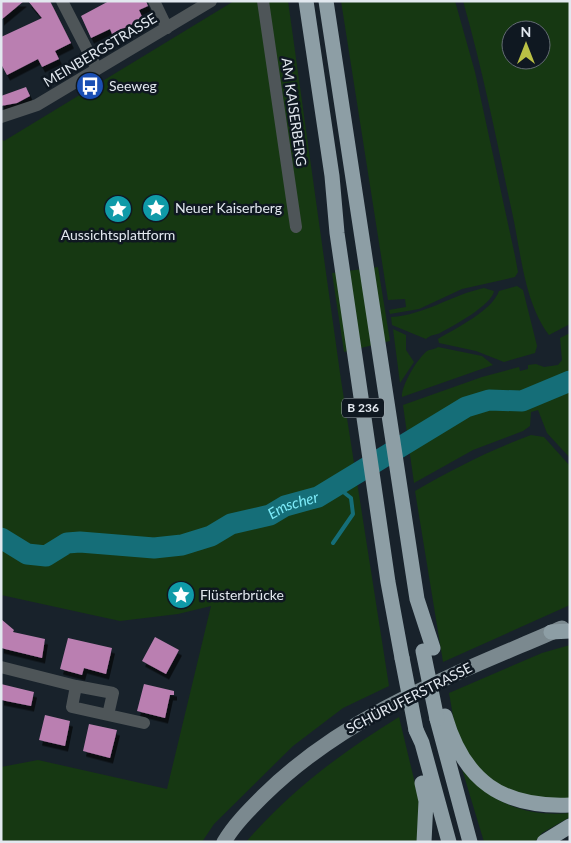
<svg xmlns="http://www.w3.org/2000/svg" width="571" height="843" font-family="Lato,sans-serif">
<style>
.green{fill:#163812;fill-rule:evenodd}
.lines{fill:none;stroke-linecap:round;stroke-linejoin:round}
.stream{stroke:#156e78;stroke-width:4}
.river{stroke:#156e78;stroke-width:21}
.building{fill:#ba7fb1;filter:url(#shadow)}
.minor{stroke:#4e5558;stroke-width:12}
.major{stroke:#7b898f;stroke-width:15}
.highway{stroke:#8d9ea5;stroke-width:15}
.highway-bridge{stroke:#8d9ea5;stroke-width:15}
.labels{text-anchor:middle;stroke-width:5;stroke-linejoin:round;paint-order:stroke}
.shield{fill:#0f1821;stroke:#a3aab1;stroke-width:1}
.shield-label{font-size:12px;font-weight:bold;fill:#e2e8ef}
.street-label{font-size:14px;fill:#e2e8ef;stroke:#0f1821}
.poi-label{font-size:14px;fill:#e2e8ef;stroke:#0f1821;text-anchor:start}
.water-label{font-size:15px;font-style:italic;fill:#7debf9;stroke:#0f1821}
</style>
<defs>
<filter id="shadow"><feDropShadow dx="3" dy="5.5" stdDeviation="0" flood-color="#0009"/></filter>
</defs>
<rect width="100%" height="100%" fill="#18222b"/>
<path class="green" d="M234 1H288L341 380 389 686 343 708 293 746 214 824 202 842H1V767L38 760 167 789 211 606 178 614 120 621 1 595V139L4 141Z
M341 1H455L475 72 515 256 518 272 515 277 462 289 419 309 390 314 389 310 406 307 405 299 388 300Z
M463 1H570V324L549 335C524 302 521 252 512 212 497 142 483 71 463 1ZM511 30H541V60H511Z
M378 267 390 341 344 352 332 273Z
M517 286 523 290 537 346 535 353 504 362 476 351 439 343 438 339C456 328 492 311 499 291Z
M484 288 494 291C492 305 453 326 440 333 435 335 430 335 426 339L392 325 391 317C425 315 451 295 484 288Z
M393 329 406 335V350L414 362 400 383Z
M570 333V458L547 433 538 410 531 412 530 426 523 431 473 450 414 483 403 405 482 377 519 367 520 371 528 369V365L536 364 544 367 558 365 562 360 560 338Z
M438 347 482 356 493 365 402 397C401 386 417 359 427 351 430 349 434 350 438 347Z
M531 435 544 437 570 466V605L443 662 415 491C453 469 490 450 531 435Z
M570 645V799C520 800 484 788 461 742 454 729 452 708 449 693L542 653Z
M399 717 419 800 417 842H246C290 791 342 752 399 717Z
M462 769C490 803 526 817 570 813V817L542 833 535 842H484Z"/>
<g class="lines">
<path class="stream" d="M333 543 353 514 351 498 337 487"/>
<path class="river" id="s1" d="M1 538 27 554 46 556 67 543 80 542 154 548 182 545 211 536 231 524 270 515 285 506 318 497 466 407 489 400 522 401 570 381"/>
</g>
<path class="building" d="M1 1H24L1 20Z
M28 1H50L71 43 55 51 59 59 42 67 38 59 7 75 1 64V37L42 18Z
M109 1H146L148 6 139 10 143 19 112 34 110 29 91 38 81 16Z
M26 87 30 96 17 103 1 106V96Z
M1 619 14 630 13 632 45 639 42 658 1 648Z
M155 637 179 650 166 674 142 661Z
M68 638 112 648 106 674 84 668 82 675 60 669Z
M1 684 34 692 31 706 1 700Z
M144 684 174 691V695H170L165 718 137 711Z
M45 715 70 721 65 746 39 740Z
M89 724 117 730 110 758 83 751Z"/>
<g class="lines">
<path class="minor" d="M62 1 97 69
M154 1 167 28
M263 1 296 227
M1 117 37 105 211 1
M1 667 76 686
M108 715 113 693 76 686 72 707 144 723"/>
<path class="major" d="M224 842C234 825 249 810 263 796 347 713 456 674 562 628"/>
<path class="highway" d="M306 1 332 176 337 233 388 582 402 658
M326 1 413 573 417 599 433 648
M551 632 570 631
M445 716C464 781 502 808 570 805
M437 719 470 842
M416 730 422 743 449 842
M422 783 426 801 424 842
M544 842 570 826"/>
<path class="highway-bridge" d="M423 651 437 719
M402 658 416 730"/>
</g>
<defs>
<g id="bus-disc" transform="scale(1.4375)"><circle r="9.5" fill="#1a4fb4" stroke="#0f1821"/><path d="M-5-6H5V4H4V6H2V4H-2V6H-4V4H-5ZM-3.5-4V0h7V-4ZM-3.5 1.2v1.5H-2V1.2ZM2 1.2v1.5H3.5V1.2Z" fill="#fff"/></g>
<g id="sight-disc" transform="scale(1.4375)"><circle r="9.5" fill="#0f9aa8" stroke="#0f1821"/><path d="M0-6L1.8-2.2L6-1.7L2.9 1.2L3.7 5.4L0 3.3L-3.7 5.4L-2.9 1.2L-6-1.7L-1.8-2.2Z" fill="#fff"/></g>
</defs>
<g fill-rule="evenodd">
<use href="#bus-disc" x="90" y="86"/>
<use href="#sight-disc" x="156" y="208"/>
<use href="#sight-disc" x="118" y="209"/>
<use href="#sight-disc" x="181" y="595"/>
</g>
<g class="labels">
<rect class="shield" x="342" y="398.5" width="42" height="19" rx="4"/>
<g class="shield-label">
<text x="363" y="412">B 236</text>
</g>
<g class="street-label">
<text transform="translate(100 50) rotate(-31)" y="5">MEINBERGSTRASSE</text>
<text transform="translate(294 112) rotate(82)" y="5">AM KAISERBERG</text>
<text transform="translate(409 698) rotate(-27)" y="5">SCHÜRUFERSTRASSE</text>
</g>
<g class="poi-label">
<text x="109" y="91">Seeweg</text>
<text x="175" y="213">Neuer Kaiserberg</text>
<text x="118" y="240" text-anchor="middle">Aussichtsplattform</text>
<text x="200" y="600">Flüsterbrücke</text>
</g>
<g class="water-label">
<text dy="5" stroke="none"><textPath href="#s1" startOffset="309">Emscher</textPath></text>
</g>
</g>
<rect width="571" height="843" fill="none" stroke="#e2e8ef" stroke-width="5"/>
<g transform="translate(526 45)"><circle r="24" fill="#0f1821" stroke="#636b73"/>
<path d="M0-4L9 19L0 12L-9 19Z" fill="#bac045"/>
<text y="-8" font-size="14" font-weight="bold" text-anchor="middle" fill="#e2e8ef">N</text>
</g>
</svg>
